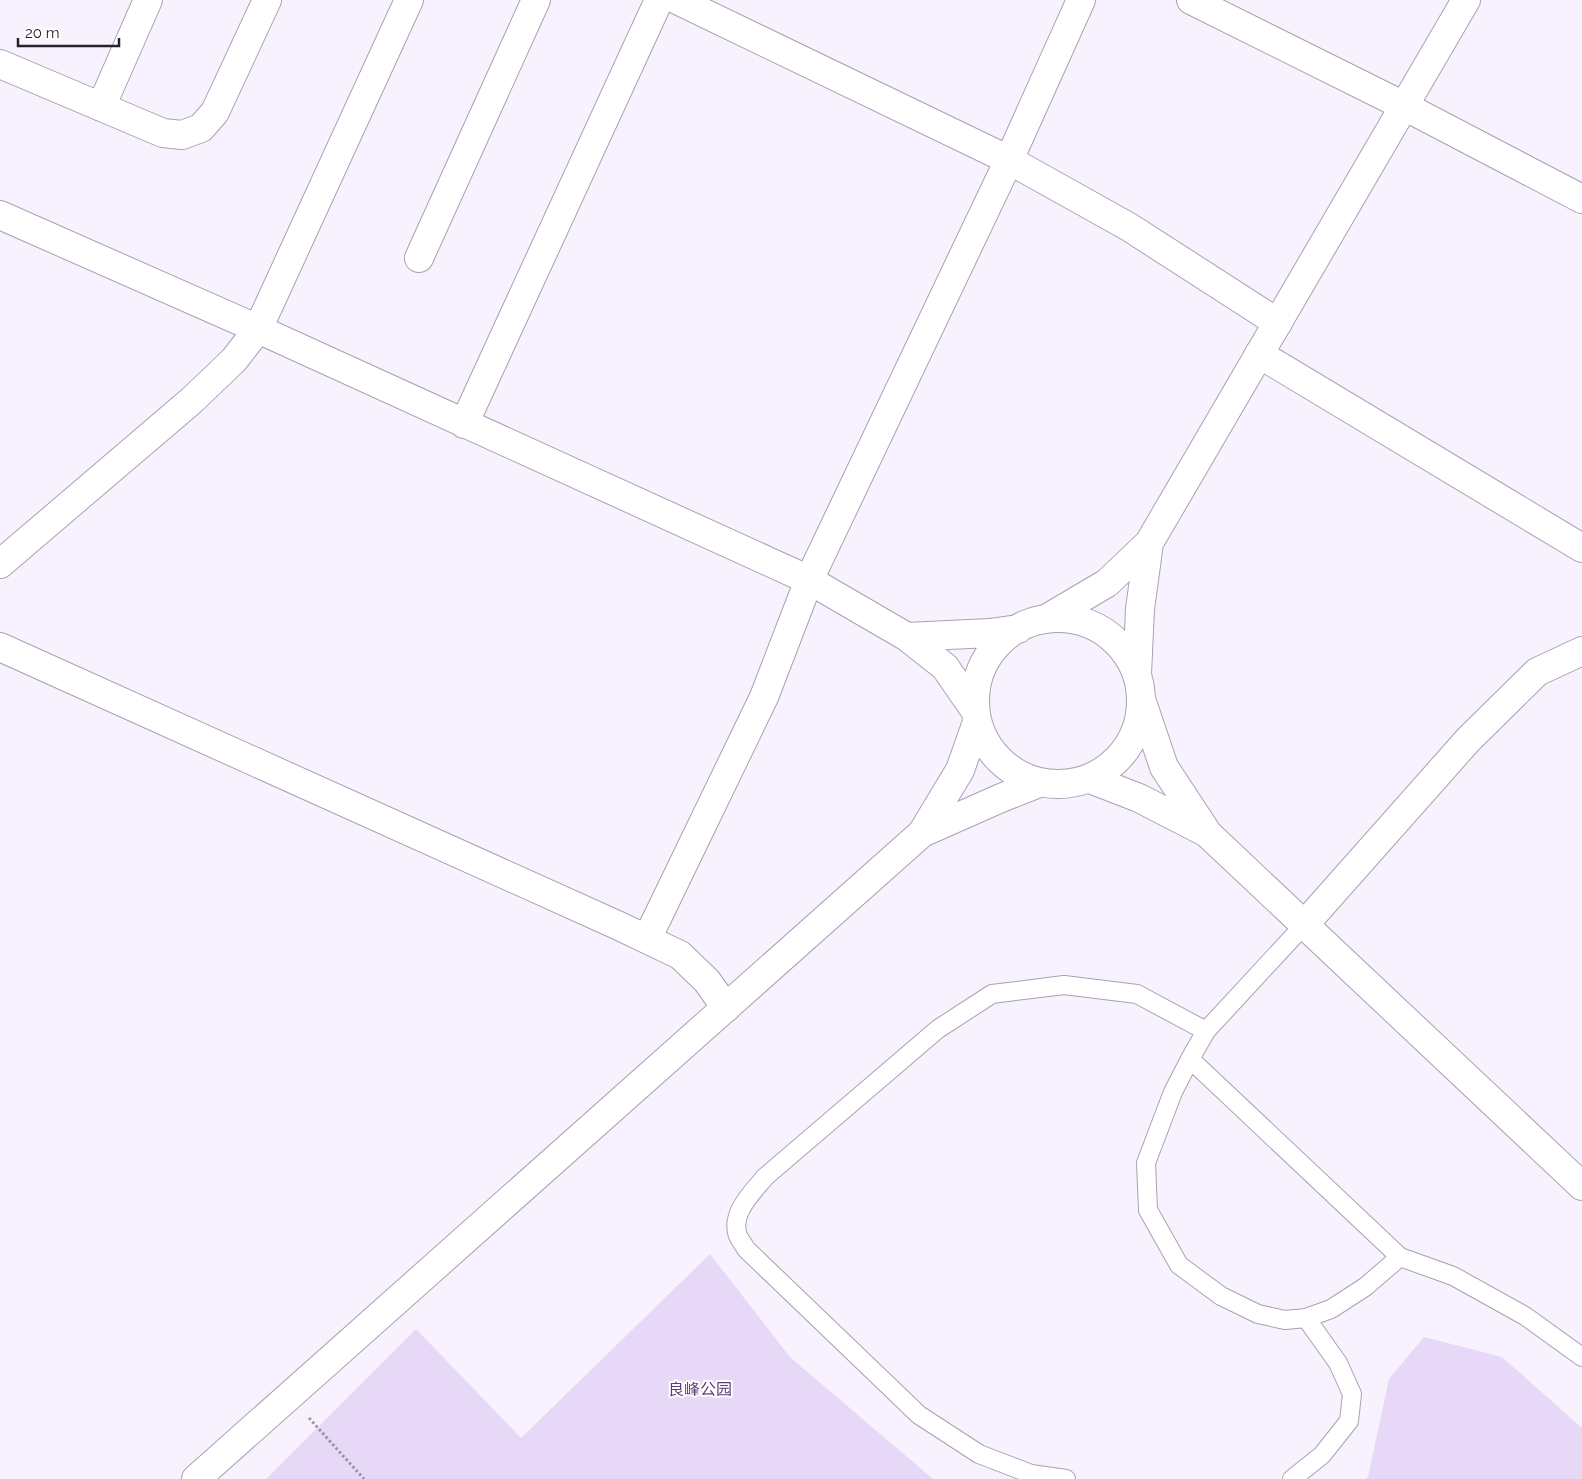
<svg xmlns="http://www.w3.org/2000/svg" width="1582" height="1479" font-family="Raleway,'Noto Sans SC',sans-serif">
<style>
.green{fill:#e7d8f8}
.lines{fill:none;stroke-linecap:round;stroke-linejoin:round}
.service-casing{stroke:#a9a1b2;stroke-width:20}
.minor-casing{stroke:#a9a1b2;stroke-width:30}
.tertiary-casing{stroke:#a9a1b2;stroke-width:30}
.path{stroke:#99959e;stroke-width:3;stroke-dasharray:2.5 2.5;stroke-linecap:butt}
.service{stroke:#fff;stroke-width:18}
.minor{stroke:#fff;stroke-width:28}
.tertiary{stroke:#fff;stroke-width:28}
.labels{text-anchor:middle;stroke-width:4;stroke-linejoin:round;paint-order:stroke}
.park-label{font-size:16px;fill:#5f3c7d;stroke:#fff}
</style>
<rect width="100%" height="100%" fill="#f7f2fd"/>
<path class="green" d="M710 1254 790 1357 933 1479H266L416 1329 521 1438Z
M1424 1337 1502 1357 1582 1428V1479H1365L1368 1477 1389 1379Z"/>
<g class="lines">
<g class="service-casing">
<path id="service" d="M1304 925 1206 1031 1190 1059 1173 1092 1146 1163 1148 1210 1179 1265 1221 1296 1258 1314 1285 1320 1306 1318 1331 1309 1365 1287 1400 1257
M1190 1059 1400 1257 1453 1276 1525 1316 1582 1357
M1066 1479 1031 1474 979 1454 919 1415 746 1249C744 1245 740 1240 738 1236 730 1213 752 1193 765 1177L938 1029 992 994 1064 985 1137 994 1206 1031
M1292 1479 1322 1455 1349 1421 1352 1394 1338 1363 1306 1318"/>
</g>
<g class="minor-casing">
<path id="minor" d="M677 0 1009 160 1129 227 1278 323
M1191 0 1404 106 1582 199
M0 64 163 133 182 135 201 128 215 112 267 0
M101 107 148 0
M419 258 536 0
M1259 354 1582 548
M464 424 659 0
M0 564 191 401 234 360 258 329 409 0
M0 647 617 925 680 955 707 981 726 1008
M1304 925 1468 740 1537 672 1582 651
M647 939 764 697 809 580 1009 160 1081 0"/>
</g>
<g class="tertiary-casing">
<path id="tertiary" d="M0 215 258 329 809 580 907 637 945 667 974 709
M975 701a83 83 0 1 1 166 0a83 83 0 1 1-166 0Z
M1046 619 1107 583 1149 543 1466 0
M907 637 990 633 1018 629
M1137 674 1140 609 1149 543
M1141 699 1164 767 1208 834 1582 1186
M1090 779 1139 798 1207 833
M922 833 1001 798 1039 783
M196 1479 922 833 960 770 977 722"/>
</g>
<path class="path" d="M309 1418 364 1479"/>
<use href="#service" class="service"/>
<use href="#minor" class="minor"/>
<use href="#tertiary" class="tertiary"/>
</g>
<g class="labels">
<g class="park-label">
<text x="700" y="1395">良峰公园</text>
</g>
</g>
<path d="M18 38v8h101v-8" fill="none" stroke="#26232a" stroke-width="2.5"/>
<text x="25" y="38" font-size="15" fill="#26232a" stroke="#ffffff" stroke-width="4" paint-order="stroke">20 m</text>
</svg>
